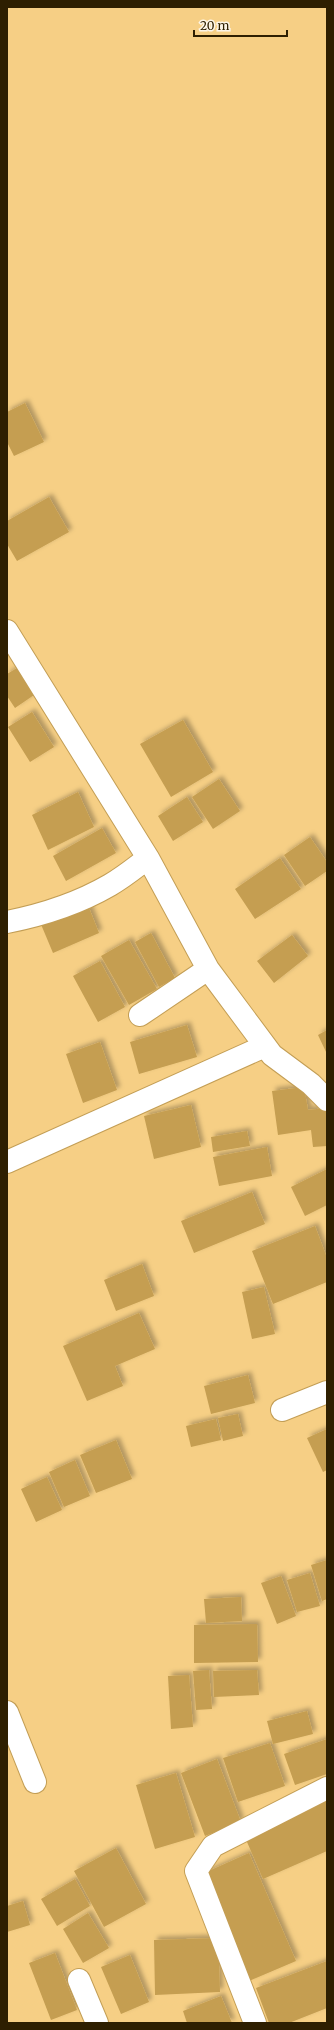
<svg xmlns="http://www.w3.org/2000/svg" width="334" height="2030" font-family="Merriweather,serif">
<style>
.building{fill:#c59e51;filter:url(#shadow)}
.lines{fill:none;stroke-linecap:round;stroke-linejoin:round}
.minor-casing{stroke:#c39e55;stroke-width:24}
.minor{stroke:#fff;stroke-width:22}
</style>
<defs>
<filter id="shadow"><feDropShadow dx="3.5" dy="-3.5" stdDeviation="2" flood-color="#0004"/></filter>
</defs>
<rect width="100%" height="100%" fill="#f6cf85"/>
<path class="building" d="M25 403 44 442 14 456 7 442V412Z
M49 497 69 532 17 561 7 544V521Z
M17 668 34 695 15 708 7 696V674Z
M32 712 54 747 30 762 8 727Z
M183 720 213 772 171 797 140 744Z
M219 779 240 811 213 829 192 797Z
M78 792 94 827 48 850 32 815Z
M187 797 203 822 173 841 158 816Z
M102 828 116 853 66 881 53 856Z
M310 837 327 862V871L305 886 284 855Z
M280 858 301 889 255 919 235 889Z
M87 903 99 933 53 953 40 922Z
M151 933 175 978 159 987 135 942Z
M292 935 308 956 274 983 257 961Z
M129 940 157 989 129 1005 101 956Z
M100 961 125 1007 98 1022 73 976Z
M187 1025 197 1057 139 1074 130 1042Z
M327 1030V1054L318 1035Z
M100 1042 117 1090 83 1103 66 1054Z
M304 1087 308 1110 327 1108V1146L313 1147 311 1130 278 1135 272 1091Z
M191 1105 201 1147 154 1159 144 1116Z
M247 1131 250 1146 213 1152 211 1137Z
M267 1147 272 1176 219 1186 213 1157Z
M327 1169V1205L305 1216 291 1187Z
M252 1192 265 1224 194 1253 181 1221Z
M315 1226 327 1258V1282L273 1304 252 1251Z
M142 1264 154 1296 116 1311 104 1280Z
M264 1287 275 1334 252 1339 242 1292Z
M139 1313 155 1349 115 1366 123 1386 87 1401 63 1346Z
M248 1375 255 1403 211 1414 204 1386Z
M238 1414 243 1436 223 1441 218 1418Z
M216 1419 221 1440 191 1447 186 1426Z
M327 1429V1470L323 1472 307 1438Z
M116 1440 132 1479 96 1493 80 1455Z
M75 1460 90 1496 64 1507 49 1472Z
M47 1477 62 1510 36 1522 21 1489Z
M327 1560V1599L322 1601 311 1565Z
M310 1573 320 1606 297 1612 287 1580Z
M281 1576 296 1616 277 1624 261 1583Z
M241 1597 242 1621 206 1623 204 1599Z
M257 1624 258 1662 194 1663V1625Z
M209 1670 212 1709 196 1710 193 1671Z
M257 1670 259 1695 214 1697 213 1671Z
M189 1675 193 1727 171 1729 168 1676Z
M307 1711 313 1734 273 1744 267 1721Z
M327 1739V1774L295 1785 284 1754Z
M270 1743 285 1786 238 1802 223 1758Z
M217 1759 241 1822 205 1836 181 1773Z
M176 1773 195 1837 155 1849 136 1785Z
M327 1799V1851L263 1879 244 1835Z
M116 1848 146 1904 104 1927 74 1871Z
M249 1853 296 1961 249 1981 202 1874Z
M75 1879 90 1906 57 1926 41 1899Z
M23 1901 30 1925 7 1932V1906Z
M88 1913 109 1948 83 1963 63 1929Z
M218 1938 220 1992 155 1995 154 1940Z
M55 1953 77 2010 51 2020 29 1963Z
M130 1955 149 2002 121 2014 101 1967Z
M327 1961V2008L289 2023H269L256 1988Z
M221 1996 232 2023H187L183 2011Z"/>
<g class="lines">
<g class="minor-casing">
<path id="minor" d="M7 631 148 858 208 969 272 1055 311 1084 327 1100
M7 922C42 915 79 903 110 885 124 877 136 867 148 858
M140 1015 208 969
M7 1162 265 1046
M282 1410 327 1392
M7 1712 35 1782
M79 1980 97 2023
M255 2023 196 1871 213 1846 327 1788"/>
</g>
<use href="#minor" class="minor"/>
</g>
<rect width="334" height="2030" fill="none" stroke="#2e1f01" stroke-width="16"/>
<path d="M194 30v6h93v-6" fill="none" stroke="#2e1f01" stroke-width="2"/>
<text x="200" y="30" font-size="12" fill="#2e1f01" stroke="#fdf5e7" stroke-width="3" paint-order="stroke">20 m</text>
</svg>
